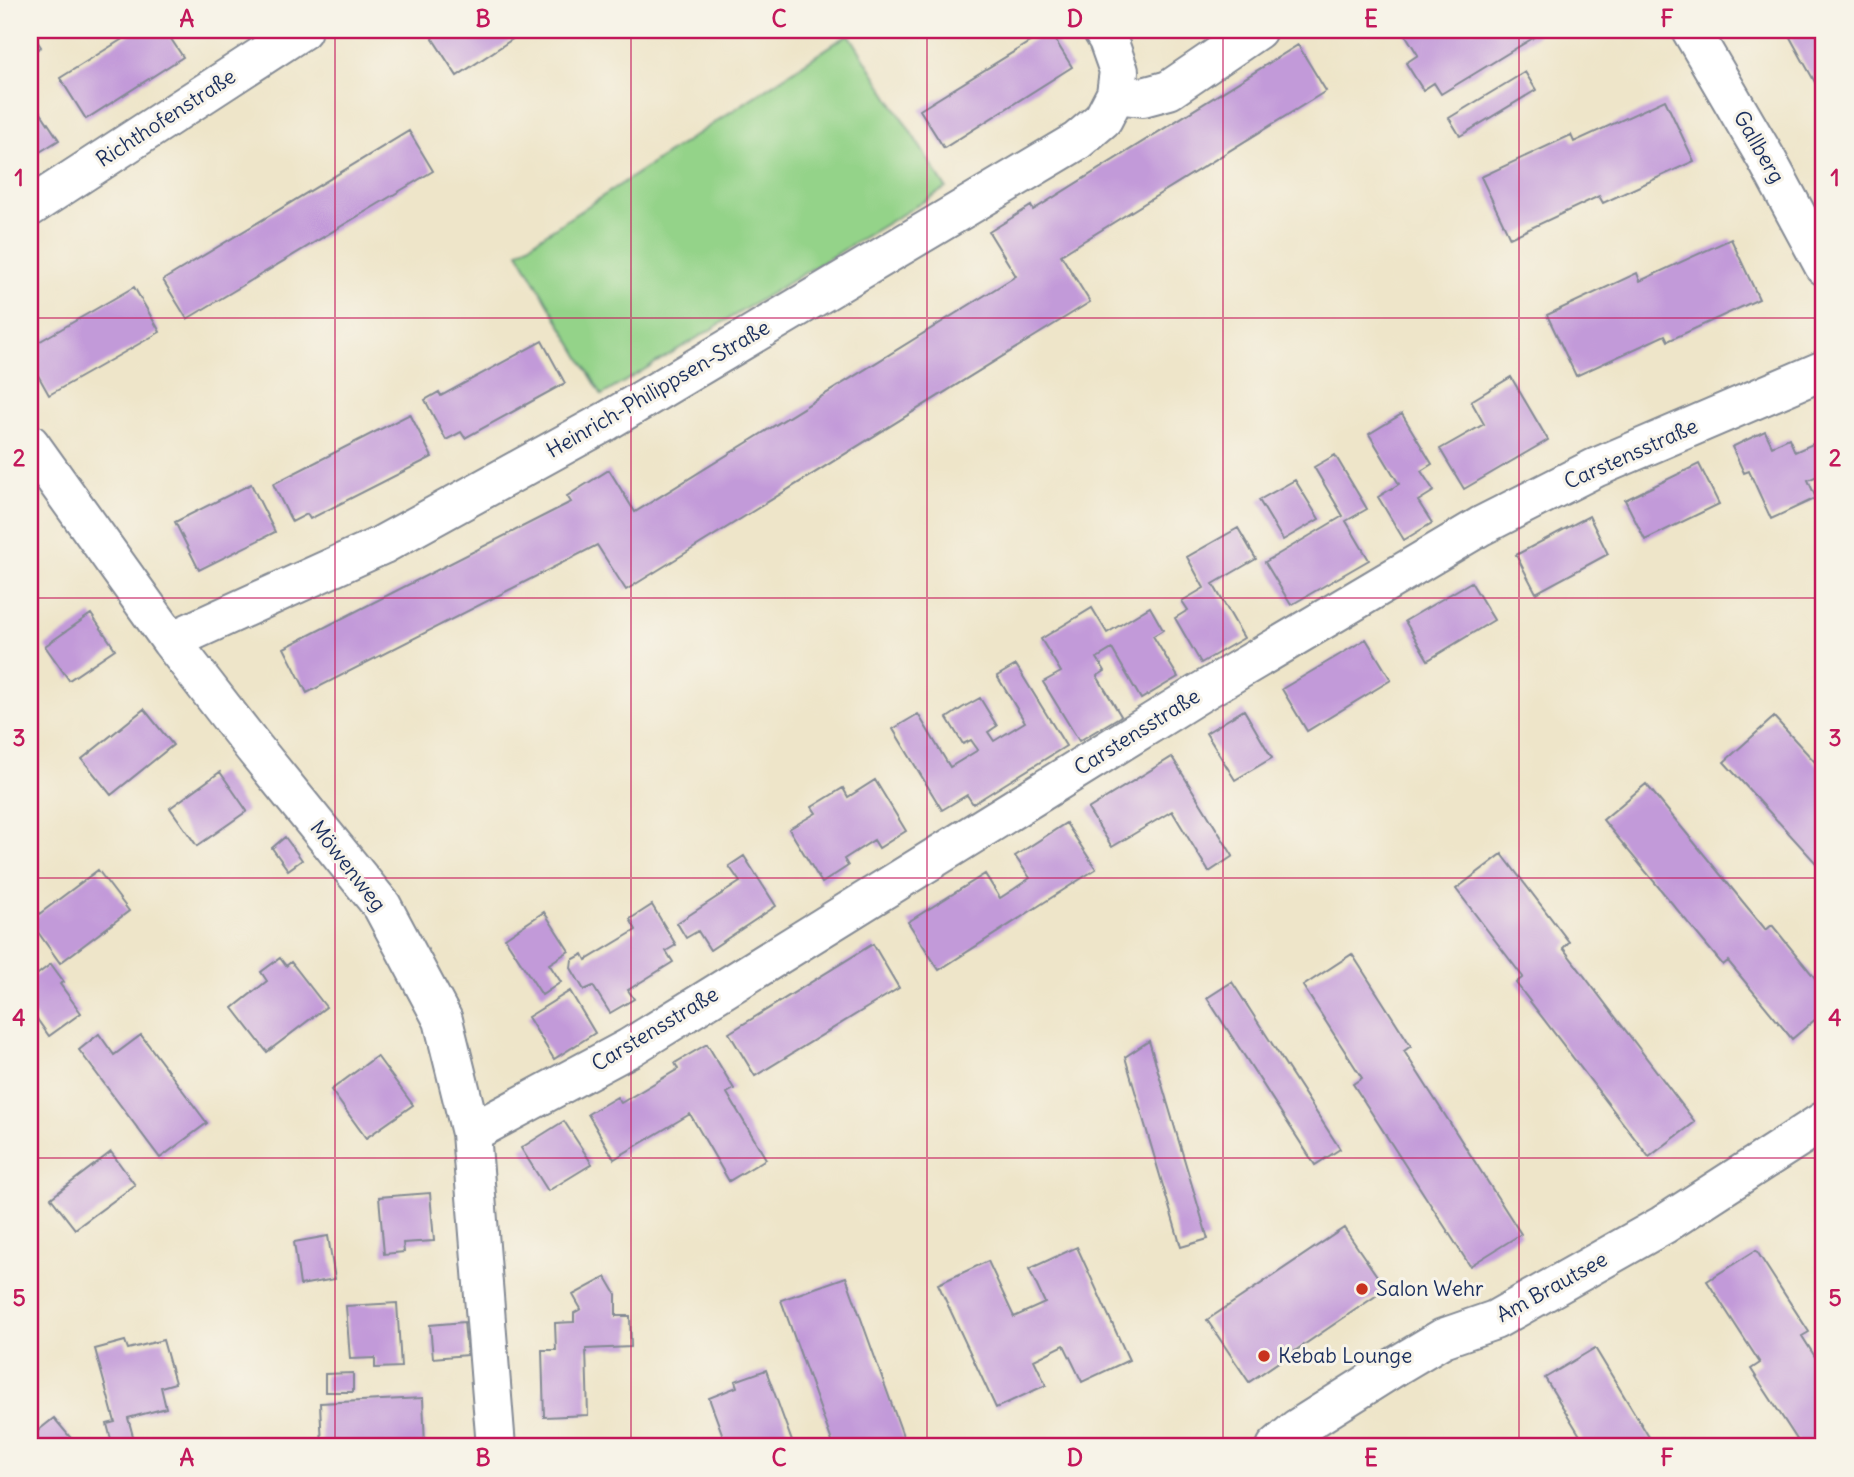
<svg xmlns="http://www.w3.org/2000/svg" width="1854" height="1477" font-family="Delius,sans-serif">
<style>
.green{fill:#94d389;stroke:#588174;stroke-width:2}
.building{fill:#c29ad9}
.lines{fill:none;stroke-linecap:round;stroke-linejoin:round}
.street-casing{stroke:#848a94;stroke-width:42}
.street{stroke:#fff;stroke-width:38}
.grid{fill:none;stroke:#c2185b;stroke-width:2;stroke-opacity:0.55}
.poi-dot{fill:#c8321e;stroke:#f7f3e8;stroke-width:2.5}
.labels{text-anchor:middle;stroke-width:6;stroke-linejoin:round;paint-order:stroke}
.street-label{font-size:21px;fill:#1b2f5e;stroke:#f7f3e8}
.poi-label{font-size:21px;fill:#1b2f5e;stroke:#f7f3e8;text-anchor:start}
.neatline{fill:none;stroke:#c2185b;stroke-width:2.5}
.grid-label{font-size:23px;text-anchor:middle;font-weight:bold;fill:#c2185b}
</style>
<rect width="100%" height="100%" fill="#f7f3e8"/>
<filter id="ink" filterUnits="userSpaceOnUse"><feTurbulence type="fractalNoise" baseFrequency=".0143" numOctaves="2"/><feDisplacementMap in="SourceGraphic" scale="14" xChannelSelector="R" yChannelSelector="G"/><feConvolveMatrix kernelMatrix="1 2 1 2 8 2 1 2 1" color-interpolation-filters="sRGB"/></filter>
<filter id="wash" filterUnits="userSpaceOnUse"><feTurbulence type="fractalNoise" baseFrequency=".00686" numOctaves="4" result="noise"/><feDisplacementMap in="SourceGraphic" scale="28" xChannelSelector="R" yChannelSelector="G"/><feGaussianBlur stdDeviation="1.57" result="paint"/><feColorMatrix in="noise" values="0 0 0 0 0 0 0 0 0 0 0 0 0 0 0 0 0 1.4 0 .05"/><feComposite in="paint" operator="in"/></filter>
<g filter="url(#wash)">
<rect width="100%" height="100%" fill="#eee5c9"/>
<path class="green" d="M849 34 946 188 602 395 518 252Z"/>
<g id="blocks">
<path class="building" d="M30 30 41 47 30 54Z
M137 30H165L183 57 86 119 60 78Z
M434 30H526L457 76 429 33Z
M1049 30 1072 67 944 148 920 110Z
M1411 30H1438L1441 34 1449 30H1535L1538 35 1441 94 1434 83 1423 90 1406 63 1418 55 1405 34Z
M1786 30H1824V98L1803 61Z
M1298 45 1326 91 1061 255 1090 302 626 590 597 545 307 693 284 648 571 502 567 496 609 470 635 512 1016 276 989 232 1031 206 1033 210Z
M1525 72 1536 90 1460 136 1449 118Z
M31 98 59 140 30 158V99Z
M1665 100 1694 161 1603 203 1599 196 1510 238 1481 177 1571 135 1574 142Z
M409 131 433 171 187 319 163 280Z
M1731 239 1759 299 1668 341 1665 335 1576 376 1547 315 1637 273 1640 281Z
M134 287 160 332 49 395 30 361V347Z
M542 341 565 383 465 438 461 432 446 440 425 400 439 392 441 396Z
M1511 377 1548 440 1464 489 1440 449 1484 424 1471 401Z
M410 414 432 457 310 519 307 514 292 522 273 484Z
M1402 414 1432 464 1421 471 1434 491 1418 501 1432 523 1404 540 1378 497 1399 484 1369 434Z
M1765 431 1772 446 1789 438 1795 452 1824 439V473L1808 480 1816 498 1771 519 1749 471 1744 473 1732 447Z
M1335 455 1367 509 1346 521 1369 560 1291 605 1265 562 1343 516 1314 467Z
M1699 464 1719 504 1645 540 1625 500Z
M1295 480 1319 519 1283 540 1259 500Z
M251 484 275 532 199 570 175 522Z
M1589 516 1608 554 1536 593 1516 555Z
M1238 528 1256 559 1213 584 1244 638 1201 663 1175 618 1188 610 1182 601 1204 588 1187 557Z
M1471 582 1494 620 1428 660 1405 621Z
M1150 607 1163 630 1153 636 1178 677 1141 699 1112 649 1097 658 1105 671 1097 676 1121 716 1079 741 1043 682 1061 672 1041 639 1092 608 1107 633Z
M91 614 115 649 69 680 45 646Z
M1366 639 1391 680 1307 731 1282 689Z
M1016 665 1066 746 973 804 967 795 942 810 893 729 918 714 950 767 978 750 971 740 963 744 947 718 962 708 980 698 997 726 988 732 994 741 1025 722 997 676Z
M144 709 173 745 111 795 82 759Z
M1244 710 1272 758 1235 780 1206 733Z
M1774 717 1824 772V872L1724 762Z
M1172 757 1233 856 1209 872 1172 811 1112 847 1088 809Z
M220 772 247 811 197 846 170 808Z
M875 780 906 831 879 848 874 840 844 859 848 866 822 883 789 829 816 813 812 807 843 788 848 797Z
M1646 784 1766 930 1772 925 1824 989V1012L1792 1039 1728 961 1723 965 1603 820Z
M1066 823 1096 869 939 970 908 922 985 874 1000 898 1014 889 1030 878 1015 856Z
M285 837 302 860 288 870 272 848Z
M1502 854 1569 942 1563 948 1695 1122 1649 1157 1516 983 1523 977 1456 889Z
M744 856 776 906 710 950 698 931 686 938 677 923 740 882 729 866Z
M98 870 129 911 60 963 30 921Z
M652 905 676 945 666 951 673 962 628 990 634 999 610 1013 593 986 584 990 571 968 572 960 583 954 586 960 636 930 630 919Z
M544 912 569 951 549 964 561 982 542 995 505 938Z
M873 944 899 988 755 1076 729 1033Z
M1352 954 1411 1046 1404 1051 1521 1234 1470 1266 1353 1084 1362 1078 1303 986Z
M280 958 286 966 291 962 326 1007 267 1052 233 1008 267 981 261 972Z
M51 964 64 982 60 984 81 1013 49 1036 30 1009V980Z
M1232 982 1340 1149 1315 1165 1207 998Z
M570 991 595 1033 554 1059 528 1017Z
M99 1034 114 1055 141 1035 207 1123 160 1158 79 1050Z
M1149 1041 1208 1239 1181 1247 1125 1057Z
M707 1044 734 1089 727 1093 766 1159 729 1181 690 1114 614 1159 588 1114 617 1097 621 1103 678 1069 675 1063Z
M377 1056 413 1105 366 1138 331 1090Z
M564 1121 592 1164 548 1191 521 1148Z
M111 1152 135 1185 75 1229 51 1198Z
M430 1193 434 1241 403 1243 404 1252 384 1254 379 1197Z
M1344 1228 1386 1289 1249 1382 1207 1320Z
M328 1236 335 1279 300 1285 294 1242Z
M1077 1247 1129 1360 1082 1382 1064 1345 1034 1360 1046 1385 996 1408 938 1284 988 1261 1014 1317 1045 1303 1029 1269Z
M1756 1250 1809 1332 1802 1336 1824 1371V1447H1802L1751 1369 1760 1363 1707 1281Z
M606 1277 616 1294V1316H630L631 1347 586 1349 588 1415 544 1417 542 1350H556L555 1323 574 1322V1313L581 1309 573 1295Z
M846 1277 907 1447H834L781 1300Z
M397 1303 401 1367 375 1368V1358L350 1359 346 1306Z
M464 1322 467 1355 433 1358 430 1325Z
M163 1340 175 1383 161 1387 166 1408 128 1418 136 1447H113L107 1424 115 1422 95 1349 125 1341 128 1349Z
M1595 1348 1655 1447H1587L1576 1429 1545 1378Z
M766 1370 794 1447H727L709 1398 737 1387 735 1381Z
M353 1373V1392H325V1374Z
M423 1398 425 1447H322L320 1403Z
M54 1418 75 1443 69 1447H30V1437Z"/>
</g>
</g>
<g filter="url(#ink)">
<use href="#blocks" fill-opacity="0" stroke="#848a94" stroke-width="2"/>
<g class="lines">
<g class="street-casing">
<path id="street" d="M1691 30 1767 160 1824 266
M1116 94 1143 97 1169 90 1257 30
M30 207 302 30
M30 444 171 641 254 748 382 906 443 1020 471 1133 496 1447
M171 641 382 545 607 421 1077 141 1103 119 1116 94 1119 71 1108 40 1102 30
M471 1133 629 1048 1198 694 1481 526 1595 468 1824 370
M1276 1447 1298 1428 1396 1366 1443 1338 1495 1320 1663 1225 1824 1121"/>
</g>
<use href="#street" class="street"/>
</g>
</g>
<path class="grid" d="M335 30V1447M631 30V1447M927 30V1447M1223 30V1447M1519 30V1447M30 318H1824M30 598H1824M30 878H1824M30 1158H1824"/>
<g class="poi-dot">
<circle cx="1362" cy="1289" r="7"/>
<circle cx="1264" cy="1356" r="7"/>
</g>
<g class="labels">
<g class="street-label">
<text transform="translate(166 118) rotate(-33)" y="7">Richthofenstraße</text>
<text transform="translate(1759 147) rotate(60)" y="7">Gallberg</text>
<text transform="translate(658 389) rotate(-30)" y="7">Heinrich-Philippsen-Straße</text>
<text transform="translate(1631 454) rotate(-24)" y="7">Carstensstraße</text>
<text transform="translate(1137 732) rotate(-32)" y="7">Carstensstraße</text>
<text transform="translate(348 866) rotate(52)" y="7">Möwenweg</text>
<text transform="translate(655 1029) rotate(-31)" y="7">Carstensstraße</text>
<text transform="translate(1552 1287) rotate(-29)" y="7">Am Brautsee</text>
</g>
<g class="poi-label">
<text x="1376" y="1296">Salon Wehr</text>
<text x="1278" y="1363">Kebab Lounge</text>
</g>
</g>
<rect width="1854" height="1477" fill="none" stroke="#f7f3e8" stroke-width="77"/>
<rect x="38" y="38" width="1777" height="1400" class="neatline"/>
<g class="grid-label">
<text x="187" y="27">A</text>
<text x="483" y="27">B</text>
<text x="779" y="27">C</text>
<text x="1075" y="27">D</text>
<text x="1371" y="27">E</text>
<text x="1667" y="27">F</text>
<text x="19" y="186">1</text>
<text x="1835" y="186">1</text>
<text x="19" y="466">2</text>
<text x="1835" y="466">2</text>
<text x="19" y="746">3</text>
<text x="1835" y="746">3</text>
<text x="19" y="1026">4</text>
<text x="1835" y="1026">4</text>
<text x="19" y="1306">5</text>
<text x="1835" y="1306">5</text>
<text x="187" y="1466">A</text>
<text x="483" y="1466">B</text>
<text x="779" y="1466">C</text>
<text x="1075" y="1466">D</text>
<text x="1371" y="1466">E</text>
<text x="1667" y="1466">F</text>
</g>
</svg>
